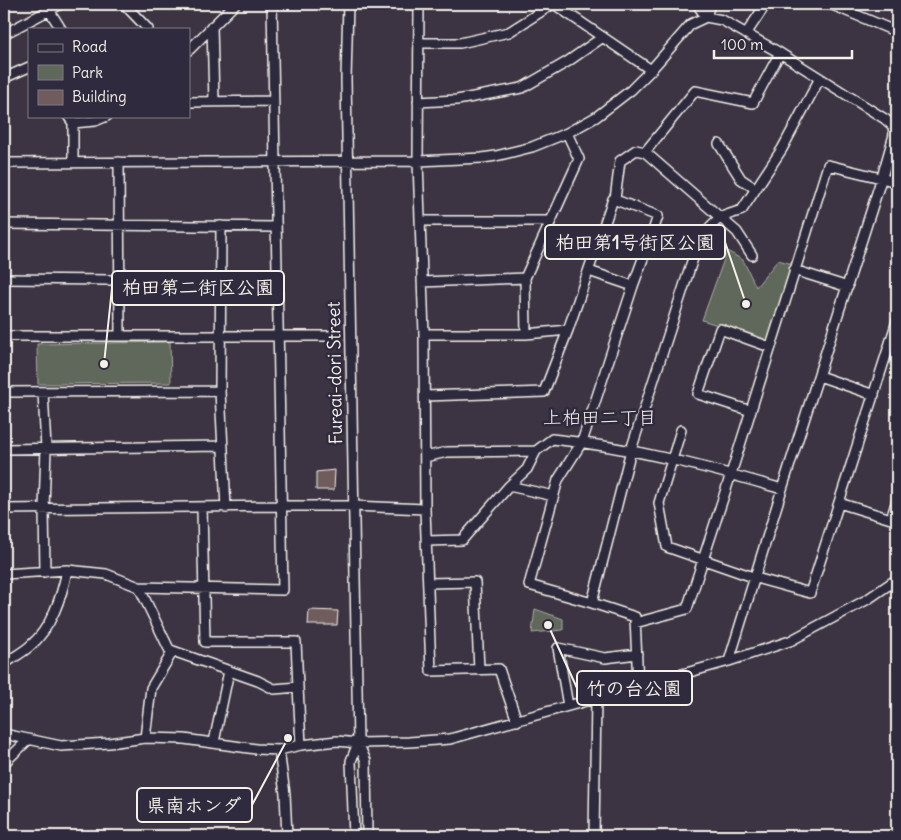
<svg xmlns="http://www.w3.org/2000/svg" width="901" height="840" font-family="Delius,'Klee One',sans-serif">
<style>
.green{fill:#60685b;stroke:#aaaca2}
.building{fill:#705b5d;stroke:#f4f1e8}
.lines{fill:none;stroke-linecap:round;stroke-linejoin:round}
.minor-casing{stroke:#f4f1e8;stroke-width:12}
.minor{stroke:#2f2a3d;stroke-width:9}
.labels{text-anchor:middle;stroke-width:5;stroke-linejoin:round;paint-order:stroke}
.street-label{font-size:18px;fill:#f4f1e8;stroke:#2f2a3d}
.neighbourhood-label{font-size:19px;fill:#f4f1e8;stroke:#2f2a3d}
.leader{fill:none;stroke:#f4f1e8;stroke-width:2}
.callout-dot{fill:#f4f1e8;stroke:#2f2a3d;stroke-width:2}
.callout{fill:#2f2a3d;stroke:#f4f1e8;stroke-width:2}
.callout-label{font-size:19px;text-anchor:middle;font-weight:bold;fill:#f4f1e8}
</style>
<rect width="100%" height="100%" fill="#3c3443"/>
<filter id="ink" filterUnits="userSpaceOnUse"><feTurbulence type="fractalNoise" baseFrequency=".02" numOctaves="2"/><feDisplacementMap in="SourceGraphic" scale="10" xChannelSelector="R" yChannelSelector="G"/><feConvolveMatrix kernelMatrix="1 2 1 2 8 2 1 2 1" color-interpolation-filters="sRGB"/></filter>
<g filter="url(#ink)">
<path class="green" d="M727 251 743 260 756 287 778 260 796 265 772 338 767 341 702 320Z
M170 342 171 383 38 384 37 344Z
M535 609 563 619V630L532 633Z"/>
<path class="building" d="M335 470 334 490H316V472Z
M309 610 338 611 337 625H308Z"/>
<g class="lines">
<g class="minor-casing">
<path id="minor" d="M124 4 148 29
M348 4 346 79 358 743 366 761 367 836
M419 4 418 161 424 334 425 509 431 671 499 669 517 721
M554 4 651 70
M697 4 706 17
M830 4 897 32
M49 10 61 29
M706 17 710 4
M212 26 214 101
M4 34 61 4
M746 34 766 4
M418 43H460L509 32 553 4
M189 50 235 4
M4 78 29 67
M189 102 273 101
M418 102 457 100 522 88 567 62 603 37
M68 116 73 123V162
M73 123 95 121 107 116
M719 144 741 179 756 189
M645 152 695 91 753 103 780 53
M119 162 120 336
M4 163 418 161 482 158 496 156 532 147 567 133 596 117 631 90 651 70 691 24 706 17 722 20 780 53 885 119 893 126 897 127
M615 199 620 161 636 150 645 152 737 232 752 255
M420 221H551
M4 224 275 227
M221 226 220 391 226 508
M794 270 848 287
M589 271 633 286
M4 279 222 281
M422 282 525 278
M424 334H526L568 330 613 199 658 216 652 234 695 252
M526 334 525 278 579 159 567 133
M4 336H331
M819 376 874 395
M4 392 220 391
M43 392 46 448 44 509 45 572
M425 396 544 392 568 330
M751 411 698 394 720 329 770 347
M681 430 659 503 667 547 756 578 810 593 897 321
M4 449 222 446
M425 457 447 452 536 451 552 439C631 447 707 467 782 489
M509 486 554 496
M839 503 891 519 897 517
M202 508 205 642H296L298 687
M4 509 281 506H353L425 509
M891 519 897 500
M426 541 462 540 509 486 527 469 536 451
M4 574 67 570 106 574 139 587 283 590 272 4
M428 583 475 582 479 670
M139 587 169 649 173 651 258 681 274 689 298 687 301 745
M592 603 529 585 558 480 582 442 633 286 652 234
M635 623 687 609 731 474 828 165 897 182
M729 661 782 489 882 177 894 135 893 126
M4 664C12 658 22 653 30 646 51 629 62 596 67 570
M638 686 635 617 592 603 631 450 695 252 704 233 714 223 721 217 742 210 782 149 820 78
M568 706 558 648 605 658 637 654
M4 734 61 746 109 743 145 738 184 739 256 749 279 750 301 745 337 741 358 743 409 742 450 739 729 661 790 641 868 599 897 579
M145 738 151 688 173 651
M214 742 229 671
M279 750 285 794 287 836
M4 763 28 740
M354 836 351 761 358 743
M594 836 596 698"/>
</g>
<use href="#minor" class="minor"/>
</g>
</g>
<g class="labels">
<g class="street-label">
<text transform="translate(335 373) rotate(-91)" y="6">Fureai-dori Street</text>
</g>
<g class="neighbourhood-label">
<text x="600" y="424">上柏田二丁目</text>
</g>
</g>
<path class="leader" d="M746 304L725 242M104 364L112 288M548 625L577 688M288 738L252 805"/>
<g class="callout-dot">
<circle cx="746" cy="304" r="5"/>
<circle cx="104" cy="364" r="5"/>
<circle cx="548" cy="625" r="5"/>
<circle cx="288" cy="738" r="5"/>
</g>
<g class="callout">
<rect x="545" y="225" width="180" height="34" rx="5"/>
<rect x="112" y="271" width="172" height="34" rx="5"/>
<rect x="577" y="671" width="115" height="34" rx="5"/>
<rect x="137" y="788" width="115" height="34" rx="5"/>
</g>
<g class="callout-label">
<text x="635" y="249">柏田第1号街区公園</text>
<text x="198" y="294">柏田第二街区公園</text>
<text x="634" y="695">竹の台公園</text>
<text x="194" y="812">県南ホンダ</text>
</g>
<rect width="901" height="840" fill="none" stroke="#2f2a3d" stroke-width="20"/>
<rect x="10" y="10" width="881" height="820" fill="none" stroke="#f4f1e8" stroke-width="2" filter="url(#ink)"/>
<rect x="28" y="28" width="162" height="90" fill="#2f2a3d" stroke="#7e7a81"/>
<rect x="38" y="44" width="25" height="8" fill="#2f2a3d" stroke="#7e7a81"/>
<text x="72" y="52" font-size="15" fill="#f4f1e8">Road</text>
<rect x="38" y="65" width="25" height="15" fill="#60685b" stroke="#7e7a81"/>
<text x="72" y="78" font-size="15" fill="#f4f1e8">Park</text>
<rect x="38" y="90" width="25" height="15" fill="#705b5d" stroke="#7e7a81"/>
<text x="72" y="102" font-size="15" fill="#f4f1e8">Building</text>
<path d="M714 50v8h138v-8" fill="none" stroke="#f4f1e8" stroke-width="2.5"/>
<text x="721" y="50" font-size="15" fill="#f4f1e8" stroke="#2f2a3d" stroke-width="4" paint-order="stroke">100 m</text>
</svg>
